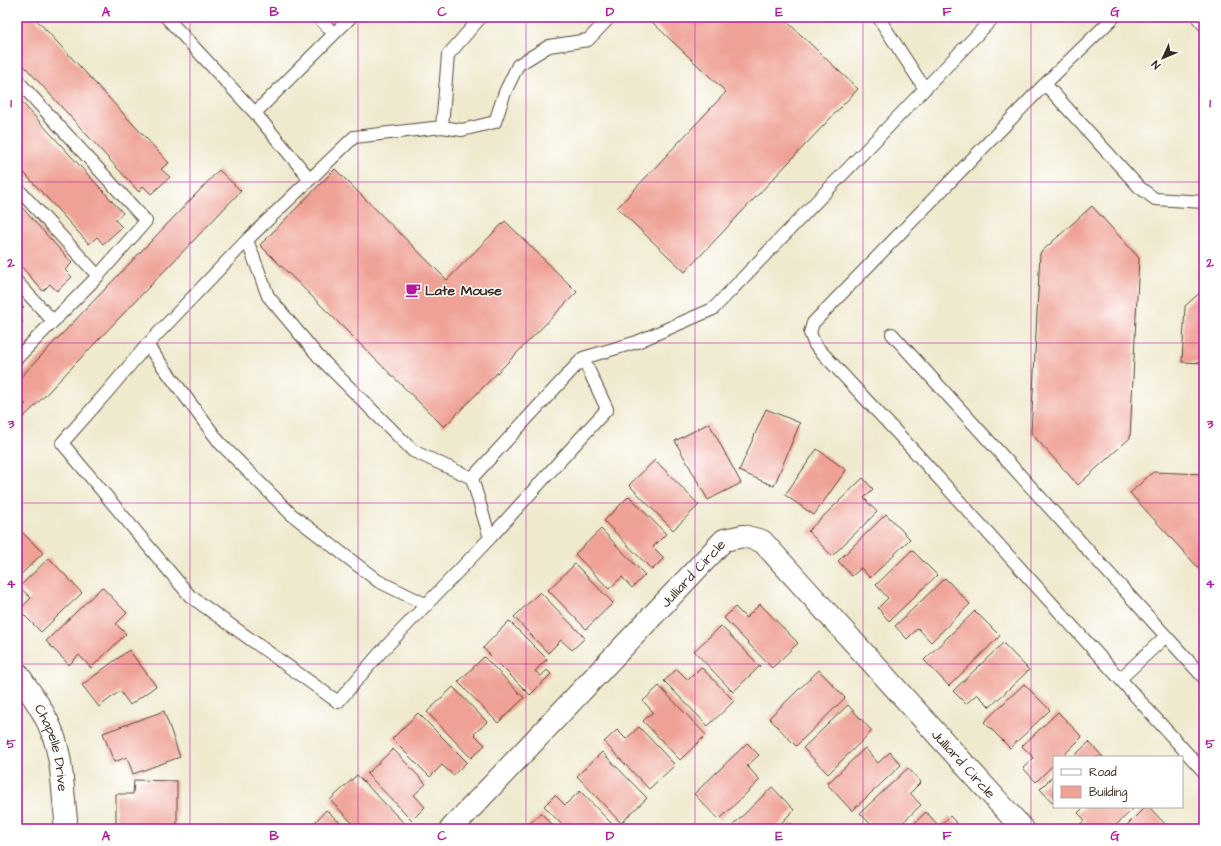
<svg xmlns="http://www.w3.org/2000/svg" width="1221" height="846" font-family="'Architects Daughter',sans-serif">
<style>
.building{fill:#efa195}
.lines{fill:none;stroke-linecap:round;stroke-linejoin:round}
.service-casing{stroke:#564738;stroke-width:14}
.minor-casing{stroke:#564738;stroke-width:24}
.service{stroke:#fff;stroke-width:12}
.minor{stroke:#fff;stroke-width:22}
.grid{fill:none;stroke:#b5179e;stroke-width:1;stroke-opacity:0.55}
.labels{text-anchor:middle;stroke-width:3;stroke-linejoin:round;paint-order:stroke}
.poi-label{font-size:14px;font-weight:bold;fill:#3b2a1e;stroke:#fff;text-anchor:start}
.street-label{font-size:14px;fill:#3b2a1e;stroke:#fff}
.neatline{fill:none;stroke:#b5179e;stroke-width:1.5}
.grid-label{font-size:13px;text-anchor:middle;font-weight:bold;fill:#b5179e}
</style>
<rect width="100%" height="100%" fill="#fff"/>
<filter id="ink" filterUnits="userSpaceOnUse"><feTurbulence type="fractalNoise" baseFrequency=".025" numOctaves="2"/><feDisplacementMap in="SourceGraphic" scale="8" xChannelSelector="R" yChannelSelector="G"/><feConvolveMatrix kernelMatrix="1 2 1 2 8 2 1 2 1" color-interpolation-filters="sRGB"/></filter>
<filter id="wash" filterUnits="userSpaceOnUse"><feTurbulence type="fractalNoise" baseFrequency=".012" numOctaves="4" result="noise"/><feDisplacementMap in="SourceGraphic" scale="16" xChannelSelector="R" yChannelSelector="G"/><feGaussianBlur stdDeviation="0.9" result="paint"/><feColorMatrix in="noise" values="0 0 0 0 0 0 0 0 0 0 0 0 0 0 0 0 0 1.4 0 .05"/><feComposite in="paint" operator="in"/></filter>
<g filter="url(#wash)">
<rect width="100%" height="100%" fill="#efe9ce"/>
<g id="blocks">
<path class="building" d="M17 17H34L169 163 161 169 170 177 151 194 143 186 139 192 17 58Z
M658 17H782L858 89 685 272 617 208 726 92 653 23Z
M17 97 123 213 115 220 122 227 103 244 97 237 89 244 17 165Z
M335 169 447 280 505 221 577 292 444 427 260 245Z
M219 170 241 191 31 410 17 423V405L21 409 26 404 17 396V381Z
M17 202 72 263 65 270 72 277 57 291 50 284 43 291 17 262Z
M1092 206 1139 258 1130 438 1078 485 1031 433 1040 253Z
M1204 289V363L1182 362 1185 306Z
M17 300 24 307 17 314Z
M17 315 23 322 17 327Z
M766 409 800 423 774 486 739 471Z
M709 423 741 483 708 500 675 441Z
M817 449 846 470 814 515 785 495Z
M655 460 699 505 673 530 629 485Z
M1153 472 1204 474V574L1130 493Z
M863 478 873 489 864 498 877 512 832 556 808 531Z
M629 496 666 534 653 547 664 558 652 570 604 521Z
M886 514 910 539 870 578 861 568 852 576 838 561Z
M17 527 43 553 17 578Z
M601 529 645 575 632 588 622 577 609 589 575 554Z
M912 550 937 575 889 621 878 608 888 598 876 585Z
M49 558 82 593 41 632 19 610 31 598 19 587Z
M575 564 613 603 586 629 548 590Z
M945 578 970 604 931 642 918 628 907 639 895 626Z
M102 587 127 613 116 624 126 634 91 668 79 655 69 665 46 641Z
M540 592 585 638 572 650 561 640 548 653 514 617Z
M760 604 798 643 772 668 724 618 735 607 746 618Z
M975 611 1000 636 949 686 924 660Z
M509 621 547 659 535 671 541 676 547 670 551 674 530 695 483 648Z
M721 626 760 666 733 692 694 651Z
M1003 643 1029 670 990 707 977 694 966 704 953 691Z
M129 650 156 686 130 705 120 691 99 707 82 685Z
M484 657 524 698 498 723 458 682Z
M701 667 734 701 708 726 664 681 677 669 688 680Z
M819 670 845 698 796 746 769 718Z
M1024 684 1050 710 1010 748 984 722Z
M659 686 706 735 680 760 643 721 653 712 643 701Z
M453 687 487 722 474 734 485 745 471 758 427 712Z
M848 705 872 731 828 774 803 748Z
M164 711 180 757 133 774 127 757 114 762 103 733Z
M1058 712 1082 737 1062 757H1054V764L1036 782 1023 768 1034 758 1022 746Z
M418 713 467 762 453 775 442 765 430 777 392 739Z
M639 727 675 765 649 789 604 742 617 730 626 739Z
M1089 742 1103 757H1073Z
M747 743 759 755 747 766 760 780 719 820 694 794Z
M865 748 878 763 890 752 901 765 852 811 827 784Z
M393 749 426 784 414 795 425 807 412 820 367 774Z
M602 752 647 798 621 823 577 776Z
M908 768 921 782 910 793 921 805 896 829H875L860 813Z
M357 775 406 825 401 829H384L382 827 380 829H358L330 800Z
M1054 775V800L1052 802 1040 789Z
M134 780 177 781V826L116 825V794H133Z
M772 787 794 810 775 829H729Z
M580 791 615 827 612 829H566L544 806 555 795 565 805Z
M1084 807H1135L1112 829H1079L1077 827 1085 820 1078 813Z
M1145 807H1149L1170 829H1123Z
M326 810 347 829H309Z
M926 812 939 826 950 816 960 827 958 829H908Z
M541 813 556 829H524Z
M791 823 797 829H785Z"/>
</g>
</g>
<g filter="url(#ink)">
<use href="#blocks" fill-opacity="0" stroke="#564738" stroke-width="1"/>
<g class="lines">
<g class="service-casing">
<path id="service" d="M166 17 255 113 351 17
M318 17 334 34
M610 17 588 40 549 46 518 65 505 92 495 122 462 130 442 127 354 137 247 240 268 296 319 357 413 451 472 478 583 358 637 342 713 309 994 17
M878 17 925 89
M1114 17 1045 84 813 323 810 333 815 345 915 452 1204 772
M1197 17 1204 25
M17 80 146 221 98 276
M1045 84 1139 187 1155 199 1204 202
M255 113 310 179
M442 127 448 55 481 17
M17 188 98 276 17 358
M247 240 147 345 107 392 62 443 190 596 338 702 379 654 490 538 472 478
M17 282 53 321
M892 334 1204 678
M147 345 220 443 291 514 378 581 427 605
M490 538 607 409 583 358
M1120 679 1166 636"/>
</g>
<g class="minor-casing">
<g id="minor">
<path id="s1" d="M17 673C34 697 52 722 58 752 63 773 63 797 66 819L64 829"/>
<path id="s2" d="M451 829 724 540 743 536 762 541 1023 829"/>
</g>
</g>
<use href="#service" class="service"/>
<use href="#minor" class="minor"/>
</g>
</g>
<path class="grid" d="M190 17V829M358 17V829M526 17V829M695 17V829M863 17V829M1031 17V829M17 182H1204M17 343H1204M17 503H1204M17 664H1204"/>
<defs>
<g id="cafe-bare" transform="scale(1.2)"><path d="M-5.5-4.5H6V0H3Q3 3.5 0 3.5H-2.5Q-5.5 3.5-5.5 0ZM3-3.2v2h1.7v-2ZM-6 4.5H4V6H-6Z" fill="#b5179e" stroke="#fff" stroke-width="2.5" paint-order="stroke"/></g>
</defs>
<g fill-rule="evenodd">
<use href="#cafe-bare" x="413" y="290"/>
</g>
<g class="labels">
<g class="poi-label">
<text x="425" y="295">Late Mouse</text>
</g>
<g class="street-label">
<text dy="5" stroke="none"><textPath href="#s2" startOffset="352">Julliard Circle</textPath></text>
<text dy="5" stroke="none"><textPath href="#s1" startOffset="84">Chapelle Drive</textPath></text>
<text dy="5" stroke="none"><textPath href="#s2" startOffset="737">Julliard Circle</textPath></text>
</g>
</g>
<rect width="1221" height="846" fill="none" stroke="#fff" stroke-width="44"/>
<rect x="1053" y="756" width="130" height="52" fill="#ffffff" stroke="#b1aaa5"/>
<rect x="1061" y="769" width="20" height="6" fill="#ffffff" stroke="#b1aaa5"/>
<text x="1089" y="776" font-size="12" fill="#3b2a1e">Road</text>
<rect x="1061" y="786" width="20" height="12" fill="#efa195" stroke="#b1aaa5"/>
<text x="1089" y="796" font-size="12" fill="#3b2a1e">Building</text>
<g transform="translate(1163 58) rotate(226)" stroke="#ffffff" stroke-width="3" paint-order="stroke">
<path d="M0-3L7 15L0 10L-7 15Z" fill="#3b2a1e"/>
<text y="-6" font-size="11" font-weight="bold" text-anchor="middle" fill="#3b2a1e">N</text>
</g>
<rect x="22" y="22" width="1177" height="802" class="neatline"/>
<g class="grid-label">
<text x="106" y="16">A</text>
<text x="274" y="16">B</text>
<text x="442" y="16">C</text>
<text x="610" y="16">D</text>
<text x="779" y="16">E</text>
<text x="947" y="16">F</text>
<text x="1115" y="16">G</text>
<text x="11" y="107">1</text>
<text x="1210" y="107">1</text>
<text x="11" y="267">2</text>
<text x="1210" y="267">2</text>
<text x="11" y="428">3</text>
<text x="1210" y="428">3</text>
<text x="11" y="588">4</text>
<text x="1210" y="588">4</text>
<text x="11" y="748">5</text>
<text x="1210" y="748">5</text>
<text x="106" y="840">A</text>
<text x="274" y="840">B</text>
<text x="442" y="840">C</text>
<text x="610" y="840">D</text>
<text x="779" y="840">E</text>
<text x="947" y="840">F</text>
<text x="1115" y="840">G</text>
</g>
</svg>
